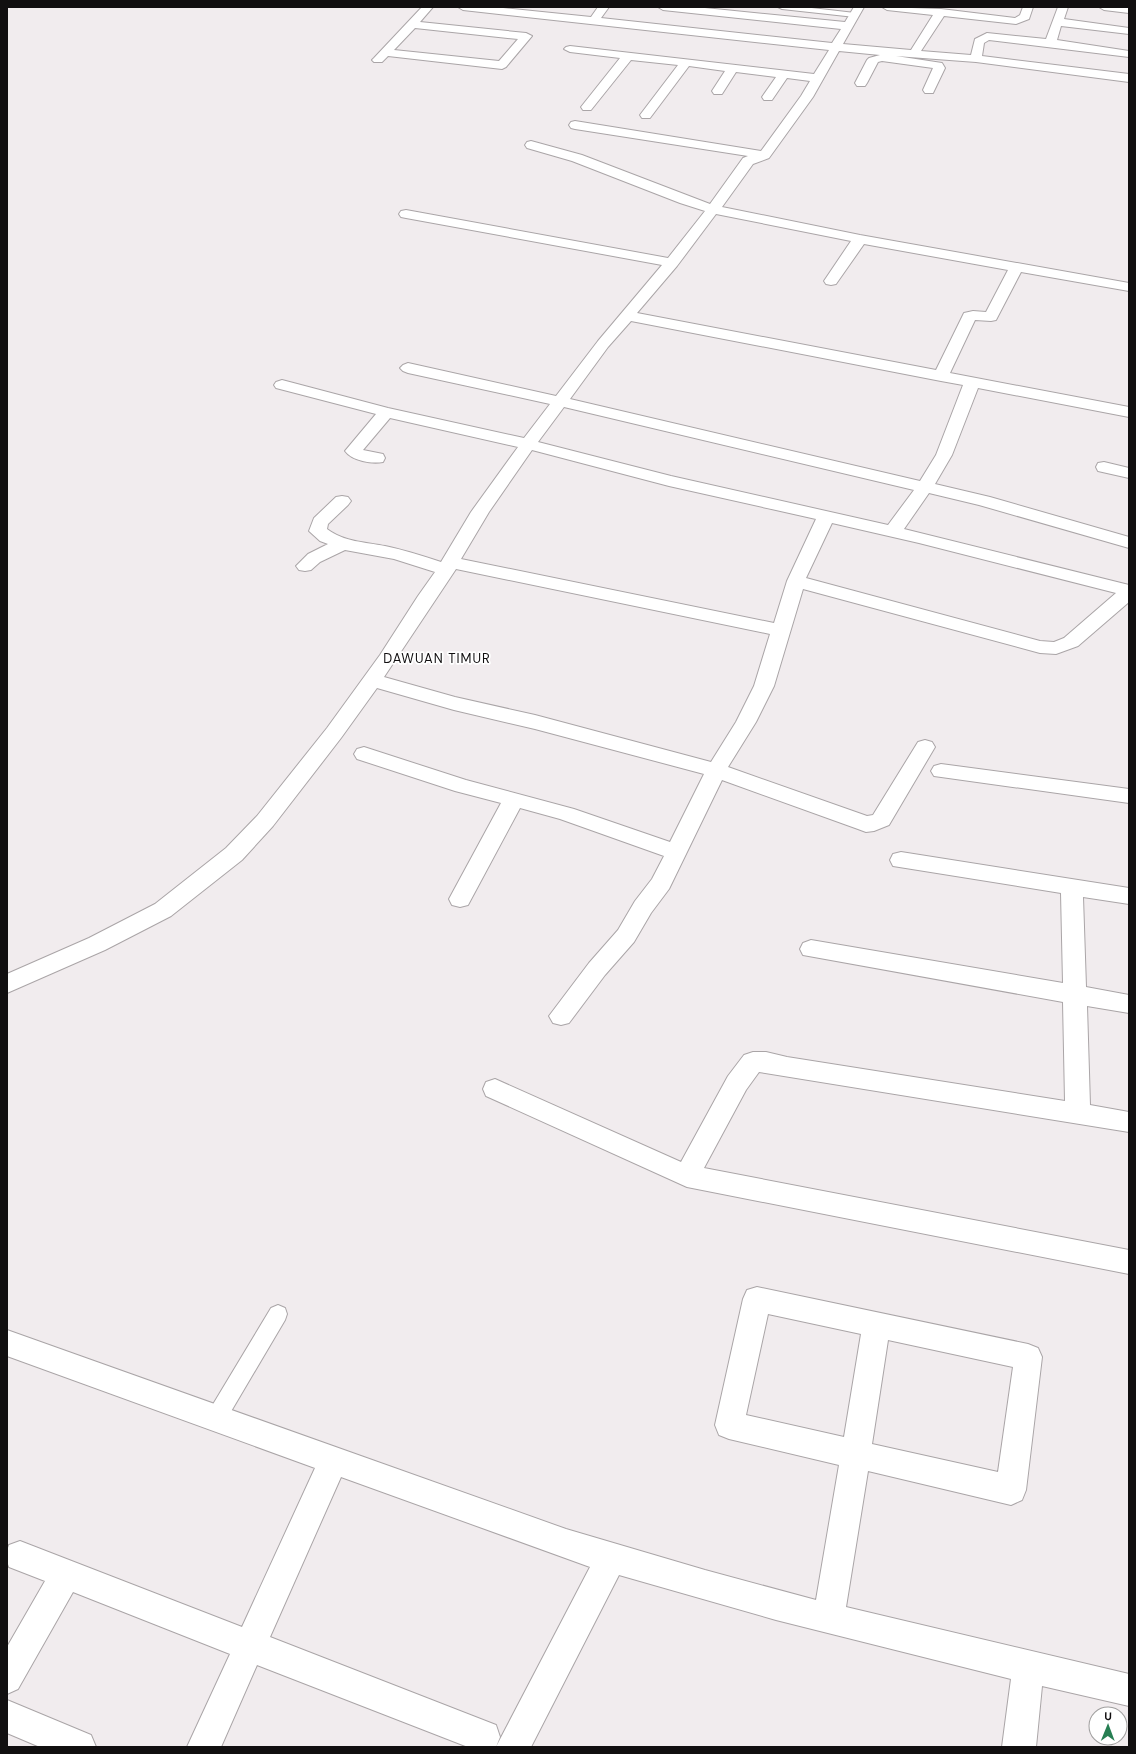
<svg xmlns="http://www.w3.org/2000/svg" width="1136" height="1754" font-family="'DM Sans',sans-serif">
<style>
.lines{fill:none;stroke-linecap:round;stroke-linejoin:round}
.lane-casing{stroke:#aaa5a7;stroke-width:2}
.street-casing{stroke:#aaa5a7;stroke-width:2}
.lane{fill:#fff;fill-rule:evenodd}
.street{fill:#fff;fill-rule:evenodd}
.labels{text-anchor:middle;stroke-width:3.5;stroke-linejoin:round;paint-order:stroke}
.quarter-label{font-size:13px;letter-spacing:1px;fill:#110f10;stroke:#fff}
</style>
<rect width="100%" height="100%" fill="#f1ecee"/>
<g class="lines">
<g class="lane-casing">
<path id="lane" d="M778 7H803L855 13 859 15 855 17 782 9Z
M278 1305 285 1308 287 1314 285 1320 223 1425 216 1427 209 1425 206 1418 209 1411 271 1308Z"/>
</g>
<g class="street-casing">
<path id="street" d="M422 7H433L420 22 526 33 532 36 506 67 502 69 388 56 382 62H374L372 60 374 58ZM415 28 518 39 499 61 394 50Z
M458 7H494L591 17 598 7H609L601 18 832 43 841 29 663 10 658 7H695L845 22 854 7H864L843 44 911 50 933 15 887 10 882 7 941 9 1015 18 1020 15 1023 7H1033L1029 19 1016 24 944 16 921 51 971 55 975 39 987 33 1046 39 1058 7H1068L1064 19 1129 28V34L1061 26 1057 40 1129 51V57L989 40 984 43 982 56 1129 74V82L976 62 896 56 942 63 945 68 933 93H925L923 90 933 68 882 61 878 62 867 83 865 86H857L855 83 867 60 869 58 880 55 839 51 813 97 769 158 753 164 722 207 860 235 1129 283V291L1021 272 996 320 991 321 975 320 950 373 1129 407V417L978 388 952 455 935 484 990 497 1129 537V548L979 505 929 493 904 529 1129 585V602L1078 646 1056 654 1040 653 803 589 774 686 756 722 728 767 867 816 873 815 918 742 925 740 932 742 935 747 889 825 874 831 866 832 858 829 722 780 669 889 651 913 634 942 605 975 569 1023 561 1025 553 1023 549 1016 589 963 618 930 635 901 652 879 664 856 560 819 520 808 468 905 460 907 452 905 449 899 501 803 455 791 357 759 354 754 357 749 364 747 466 780 574 809 670 842 704 774 535 729 454 710 377 688 341 738 273 826 242 860 171 916 105 950 7 993V974L89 938 155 904 226 848 257 816 327 728 380 655 418 596 435 572 394 559 345 550 320 562 311 570 305 571 299 570 296 566 308 554 328 544 320 541 309 531 314 518 336 497 342 496 348 497 351 501 348 505 328 524 327 529C344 542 365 542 385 546 404 550 423 556 441 562L471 512 518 447 390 418 363 450 383 454 385 458 383 462C372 464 352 461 345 451L376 414 276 388 274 385 276 382 282 380 388 408 524 438 550 404 408 373 403 371 400 368 403 365 408 363 556 396 598 341 662 265 406 218 401 217 399 214 401 211 406 210 668 258 705 211 680 203 572 161 527 148 525 145 527 142 531 141 582 155 710 204 743 158 748 156 575 129 571 128 569 125 571 122 575 121 761 151 801 96 810 81 787 78 772 100H764L762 97 776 77 736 72 722 94H714L712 91 725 71 689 66 650 118H642L640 115 678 65 631 60 591 110H583L581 107 620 58 570 52 564 49 566 47 570 46 814 74 829 50 463 10ZM716 214 851 241 824 281 826 284 831 285 836 284 864 244 1008 270 986 312 973 311 964 313 936 370 637 313 677 266ZM631 321 941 381 963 385 936 455 920 481 570 399 608 347ZM564 407 914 490 888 525 671 476 538 442ZM532 450 669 486 816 519 787 581 774 623 461 559 489 512ZM832 523 919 543 1116 593 1064 638 1054 642 1040 641 806 578ZM456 569 770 634 754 686 736 722 711 762 535 715 455 697 384 677Z
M1099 7H1129V13L1104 10Z
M1104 462 1129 468V478L1098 471 1096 467 1098 463Z
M941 764 1129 789V803L934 776 931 771 934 766Z
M901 852 1129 888V904L1083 897 1086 987 1129 995V1013L1087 1006 1090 1105 1129 1112V1132L759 1072 746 1090 704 1168 1129 1250V1274L687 1187 486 1096 483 1089 486 1082 495 1079 681 1162 728 1076 744 1055 753 1052H766L787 1057 1065 1101 1063 1002 803 955 800 949 803 943 811 940 1063 983 1061 893 893 866 890 860 893 854Z
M757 1287 1028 1344 1038 1348 1042 1357 1026 1490 1022 1500 1011 1505 868 1471 846 1607 1129 1674V1706L1042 1686 1036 1747H1002L1011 1679 776 1620 619 1575 531 1747H496L590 1567 341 1477 270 1637 496 1725 500 1737 496 1747H468L257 1665 221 1747H187L230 1654 73 1592 18 1689 7 1694V1647L45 1581 9 1567C6 1560 6 1552 9 1545L20 1541 242 1627 315 1468 7 1356V1330L566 1529 705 1570 816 1600 839 1465 729 1439 719 1435 715 1425 743 1299 747 1290ZM768 1314 861 1334 844 1437 746 1415ZM888 1340 1013 1367 998 1472 872 1444Z
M7 1700 91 1735 96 1747H40L7 1733Z"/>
</g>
<use href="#lane" class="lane"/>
<use href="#street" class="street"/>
</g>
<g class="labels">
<g class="quarter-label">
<text x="437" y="663">DAWUAN TIMUR</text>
</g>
</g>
<rect width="1136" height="1754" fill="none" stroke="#110f10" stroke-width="16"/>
<g transform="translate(1108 1726) rotate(1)"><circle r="19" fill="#ffffff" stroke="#a09f9f"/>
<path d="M0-3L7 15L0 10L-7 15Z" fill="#277f53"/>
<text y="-6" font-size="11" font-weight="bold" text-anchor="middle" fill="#110f10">U</text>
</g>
</svg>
